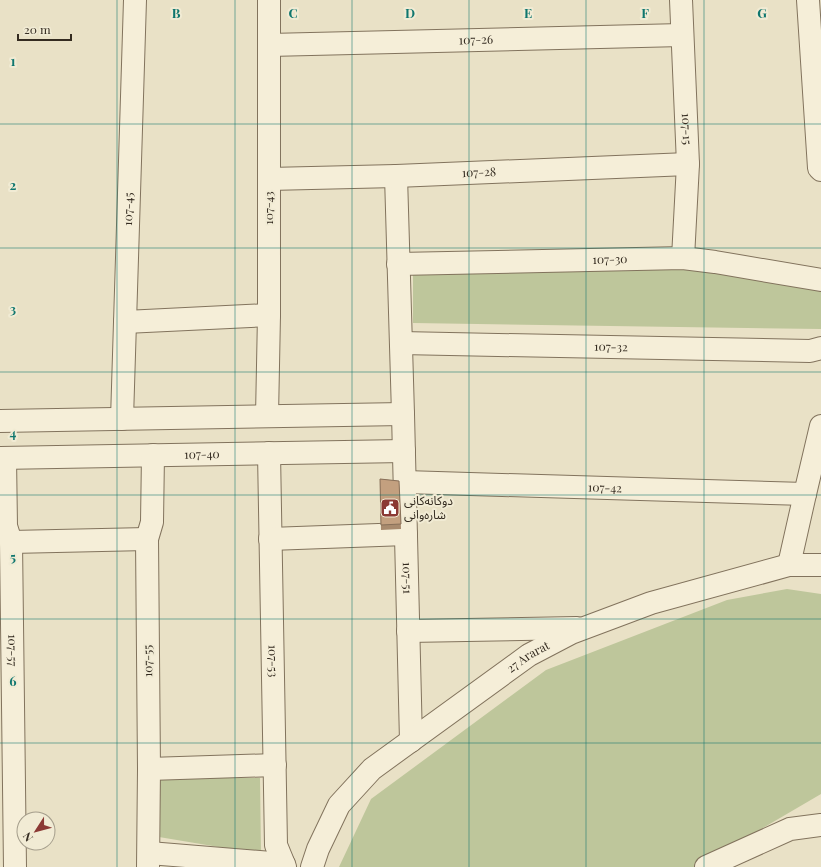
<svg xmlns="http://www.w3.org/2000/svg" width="821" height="867" font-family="'Playfair Display','Noto Sans Arabic',serif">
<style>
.green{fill:#bec69b}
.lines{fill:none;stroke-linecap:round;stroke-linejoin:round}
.minor-casing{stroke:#82735d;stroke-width:24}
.minor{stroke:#f5eed8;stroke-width:22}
.wall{fill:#a88a6d}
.building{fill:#c3a07f;stroke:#887059}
.grid{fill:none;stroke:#0f766e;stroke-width:1;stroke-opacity:0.55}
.labels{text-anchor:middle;stroke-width:4;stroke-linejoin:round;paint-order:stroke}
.street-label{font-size:12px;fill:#342b20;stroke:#f1ebd4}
.poi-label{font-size:12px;fill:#342b20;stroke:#f1ebd4;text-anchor:start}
.grid-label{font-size:13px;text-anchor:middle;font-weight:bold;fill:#0f766e;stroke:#f1ebd4;stroke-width:4;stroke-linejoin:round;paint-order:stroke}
</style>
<rect width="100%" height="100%" fill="#e9e1c6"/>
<path class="green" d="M693 265 821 284V329L413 323V275Z
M787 589 821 594V794L737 843 719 867H339L371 799 546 670 727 600Z
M155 778H260L261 854 153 836Z"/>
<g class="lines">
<g class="minor-casing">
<g id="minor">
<path id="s1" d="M681 0 688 164 683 258"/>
<path d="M808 0 819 168 821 170"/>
<path id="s2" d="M269 45 682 35"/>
<path id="s3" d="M396 176 403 414 411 741"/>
<path id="s4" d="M269 179 396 176 688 164"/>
<path id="s5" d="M398 264 683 258 715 262 821 280"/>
<path d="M125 322 269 315"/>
<path id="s6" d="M401 343 810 351 821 348"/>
<path d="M267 416 269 315V0"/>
<path id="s7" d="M122 419 135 0"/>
<path d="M0 421 403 414"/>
<path id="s8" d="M269 453 276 845 285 867"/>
<path id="s9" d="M0 458 404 451"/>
<path id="s10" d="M5 458 6 526 11 542 15 867"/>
<path id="s11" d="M405 482 805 494"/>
<path d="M270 539 406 534"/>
<path d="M11 542 147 539"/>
<path d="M789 565 805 494 821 426"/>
<path d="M408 631 577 628"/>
<path d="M149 769 275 765"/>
<path d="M149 853 284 864"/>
<path d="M148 867 149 769 147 539 152 522 153 455"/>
<path id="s12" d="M312 867 318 849 339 805 372 769 529 655 571 633 651 603 789 565H821"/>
<path d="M706 867 790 829 821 825"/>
</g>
</g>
<use href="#minor" class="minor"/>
</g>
<path class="wall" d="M380 479 399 481 401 529 381 530Z"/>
<path class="building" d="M380 479 399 481 401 524 381 525Z"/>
<path class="grid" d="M117 0V867M235 0V867M352 0V867M469 0V867M586 0V867M704 0V867M0 124H821M0 248H821M0 372H821M0 495H821M0 619H821M0 743H821"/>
<defs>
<g id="civic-square" transform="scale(1)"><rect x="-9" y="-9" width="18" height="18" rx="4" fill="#8b3934" stroke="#f1ebd4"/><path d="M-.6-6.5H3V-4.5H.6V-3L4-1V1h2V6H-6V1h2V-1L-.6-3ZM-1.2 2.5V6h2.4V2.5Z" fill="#fff"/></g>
</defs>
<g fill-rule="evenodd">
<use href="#civic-square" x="390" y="508"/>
</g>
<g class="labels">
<g class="street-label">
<text dy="4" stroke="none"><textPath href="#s2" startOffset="207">107-26</textPath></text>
<text dy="4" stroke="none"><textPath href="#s1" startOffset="129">107-15</textPath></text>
<text dy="4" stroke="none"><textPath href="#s4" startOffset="210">107-28</textPath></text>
<text transform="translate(269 208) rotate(-90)" y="4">107-43</text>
<text dy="4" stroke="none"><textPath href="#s7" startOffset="210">107-45</textPath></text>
<text dy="4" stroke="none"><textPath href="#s5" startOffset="212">107-30</textPath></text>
<text dy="4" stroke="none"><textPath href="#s6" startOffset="210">107-32</textPath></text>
<text dy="4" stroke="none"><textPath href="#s9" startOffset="202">107-40</textPath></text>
<text dy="4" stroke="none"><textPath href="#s11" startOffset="200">107-42</textPath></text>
<text dy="4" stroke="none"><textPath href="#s3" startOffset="402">107-51</textPath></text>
<text dy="4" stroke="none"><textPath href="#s10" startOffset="193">107-57</textPath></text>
<text dy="4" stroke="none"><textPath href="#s12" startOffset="309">27 Ararat</textPath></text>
<text transform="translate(148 661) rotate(-91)" y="4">107-55</text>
<text dy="4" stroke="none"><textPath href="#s8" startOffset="208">107-53</textPath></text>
</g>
<g class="poi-label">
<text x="404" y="505">دوکانەکانی<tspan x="404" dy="14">شارەوانی</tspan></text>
</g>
</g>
<g class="grid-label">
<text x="176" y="18">B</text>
<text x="293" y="18">C</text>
<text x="410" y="18">D</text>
<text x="528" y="18">E</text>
<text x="645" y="18">F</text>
<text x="762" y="18">G</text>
<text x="13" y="66">1</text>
<text x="13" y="190">2</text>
<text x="13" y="314">3</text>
<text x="13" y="438">4</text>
<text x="13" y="562">5</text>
<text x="13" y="686">6</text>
</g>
<g transform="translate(36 831) rotate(234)"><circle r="19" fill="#f1ebd4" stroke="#a59e8c"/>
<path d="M0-3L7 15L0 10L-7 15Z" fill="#8b3934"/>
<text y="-6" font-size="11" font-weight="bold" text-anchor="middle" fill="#342b20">N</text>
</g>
<path d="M18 34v6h53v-6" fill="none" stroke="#342b20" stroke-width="2"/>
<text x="24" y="34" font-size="12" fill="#342b20" stroke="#f1ebd4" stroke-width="3" paint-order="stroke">20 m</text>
</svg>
